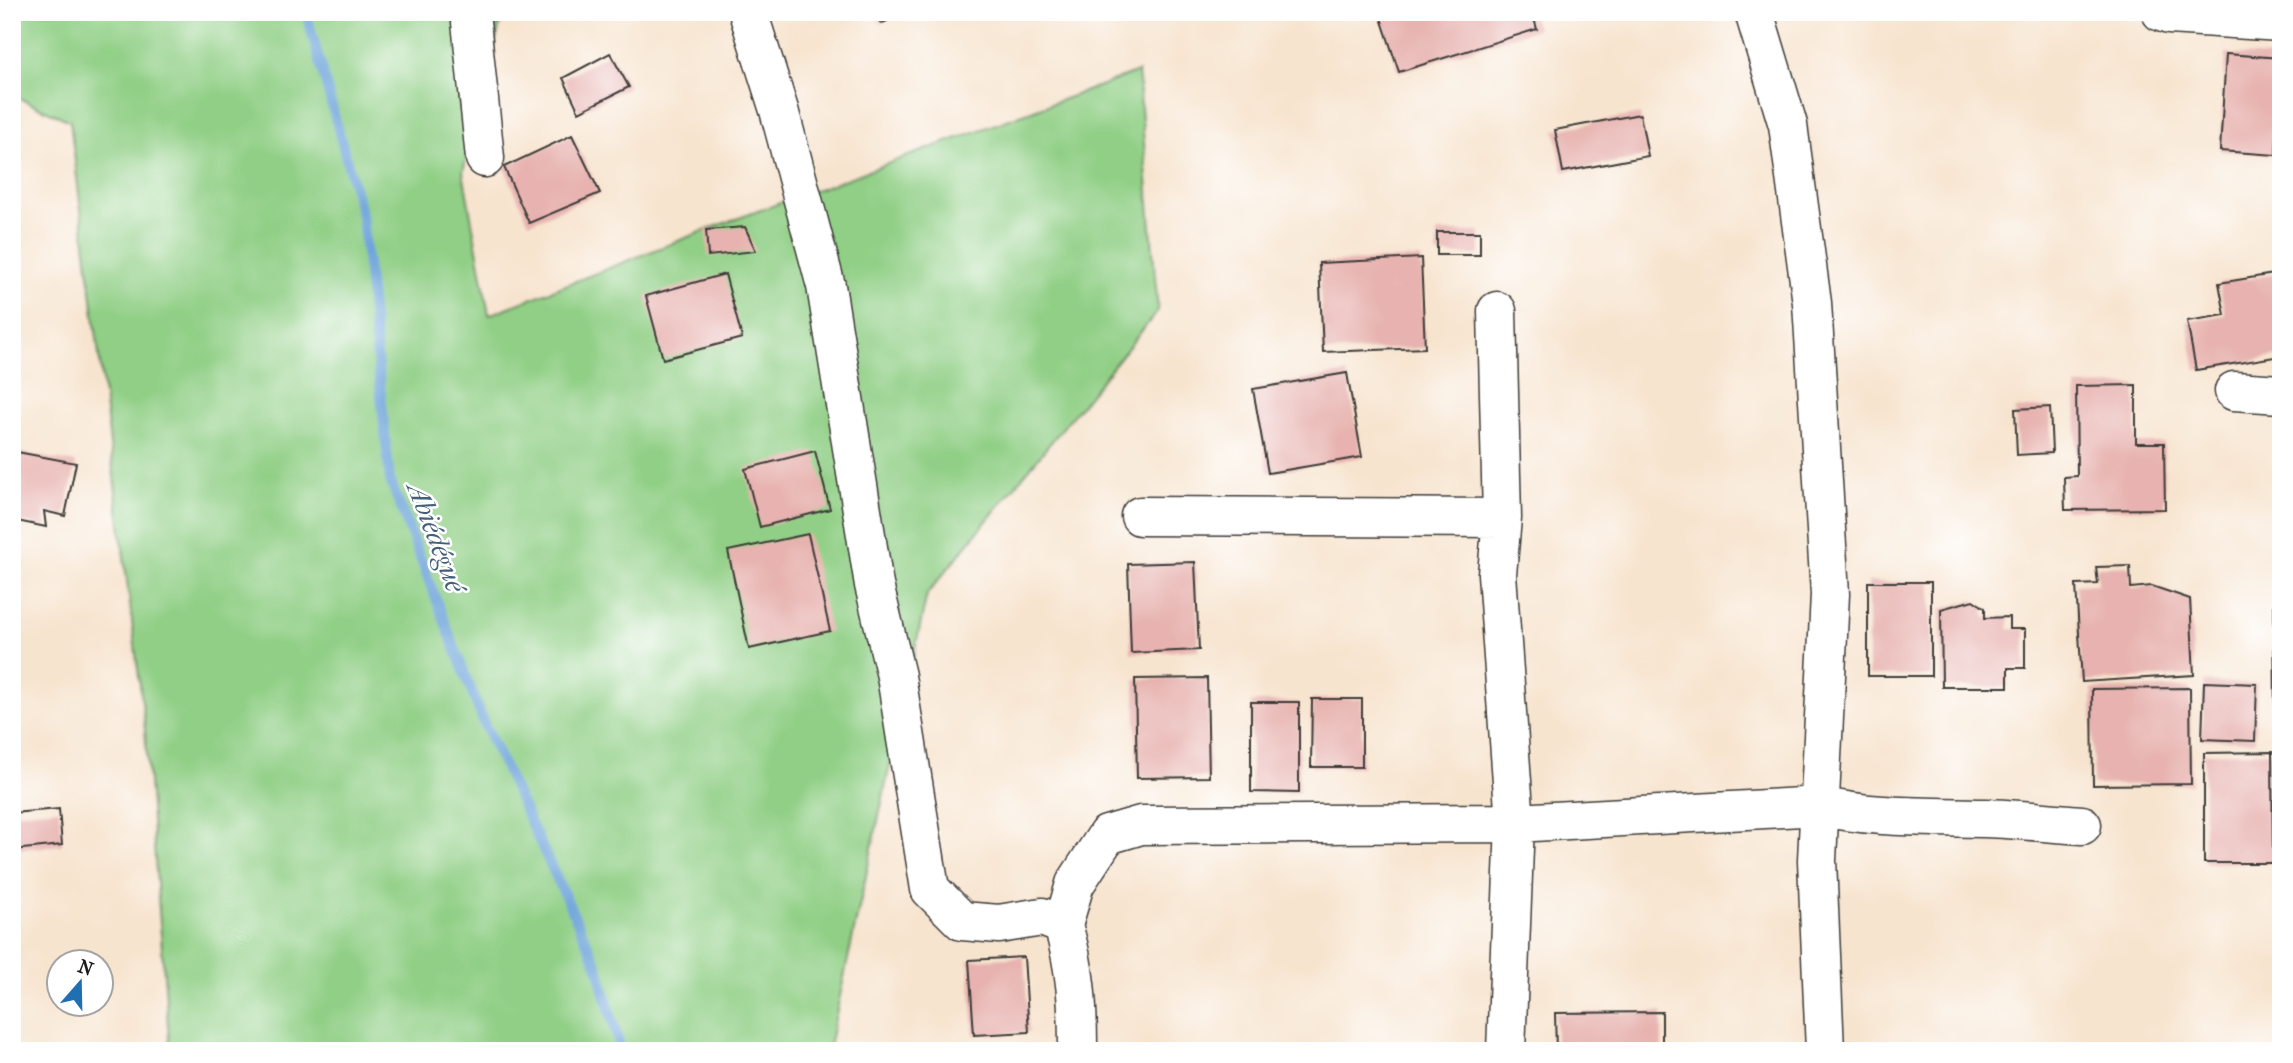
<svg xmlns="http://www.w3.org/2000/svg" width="2293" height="1063" font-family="'IM FELL French Canon',serif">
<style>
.green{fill:#90cf85;stroke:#567650;stroke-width:2}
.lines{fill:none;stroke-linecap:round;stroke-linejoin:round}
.stream{stroke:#6ca2d9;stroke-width:10}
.building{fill:#e7b2af}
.minor-casing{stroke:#3d3a37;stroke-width:41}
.minor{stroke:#fff;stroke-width:38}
.labels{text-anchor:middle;stroke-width:5;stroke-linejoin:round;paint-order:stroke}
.water-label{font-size:28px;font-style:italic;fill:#445f7a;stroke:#fff}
</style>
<rect width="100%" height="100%" fill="#fff"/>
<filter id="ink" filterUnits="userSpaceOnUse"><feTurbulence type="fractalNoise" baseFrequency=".0143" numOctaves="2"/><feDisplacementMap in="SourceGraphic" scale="14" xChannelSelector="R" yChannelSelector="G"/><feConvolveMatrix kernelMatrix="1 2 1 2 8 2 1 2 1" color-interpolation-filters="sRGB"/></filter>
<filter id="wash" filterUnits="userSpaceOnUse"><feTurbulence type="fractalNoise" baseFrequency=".00686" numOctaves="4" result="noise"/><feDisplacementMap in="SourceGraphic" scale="28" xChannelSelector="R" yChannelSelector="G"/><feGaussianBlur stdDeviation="1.57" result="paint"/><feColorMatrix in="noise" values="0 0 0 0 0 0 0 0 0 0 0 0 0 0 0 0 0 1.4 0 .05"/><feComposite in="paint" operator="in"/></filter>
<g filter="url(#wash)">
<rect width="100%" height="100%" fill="#f7e4cf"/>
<path class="green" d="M12 12H503L463 172 489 315 706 230 1138 72 1158 311 927 594 828 1051H170L144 718 70 121 12 95Z"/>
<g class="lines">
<path class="stream" d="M306 12 362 216 390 480 485 726 597 964 621 1051"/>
</g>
<g id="blocks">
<path class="building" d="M875 12H905L881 24Z
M1399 12H1532L1537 29 1399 72 1381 18Z
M610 53 629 87 579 112 563 78Z
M2226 54 2281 58 2276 155 2220 151Z
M1640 114 1648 156 1563 172 1555 130Z
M572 135 600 193 529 223 504 167Z
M745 227 756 251 708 256 706 230Z
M1437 232H1480V255H1437Z
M1421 258 1425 348 1323 352 1319 263Z
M725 274 742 338 663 359 646 296Z
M2274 274 2281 317V356L2196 370 2187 321 2225 315 2219 283Z
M1347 373 1362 457 1268 473 1253 389Z
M2136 385V443H2164L2165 509 2065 510 2064 477 2077 476 2076 386Z
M2050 407 2052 453 2017 455 2015 409Z
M12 451 76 463 65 516 44 511 46 527 12 520Z
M815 451 830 509 760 527 745 469Z
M808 534 830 631 749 649 728 551Z
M1195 562 1199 650 1131 653 1128 564Z
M2130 566 2131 588 2152 586 2190 599 2194 675 2082 682 2076 585 2098 584 2096 567Z
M1868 582H1931V676H1868Z
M1973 600 1985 608V618L2009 617V629H2025V668H2008V687H1942L1941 609Z
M2274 601H2281V717H2275Z
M1207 678 1209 777 1137 778 1135 679Z
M2204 682 2257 684 2255 741 2202 739Z
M2190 688 2191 784 2093 785 2092 689Z
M1312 699H1362V767H1311Z
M1251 702H1299V793L1251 792Z
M2272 752 2273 863H2204V753Z
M59 809 62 845 13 850 12 813Z
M1024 957 1029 1032 974 1035 969 960Z
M1662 1012V1051H1556L1555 1013Z"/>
</g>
</g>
<g filter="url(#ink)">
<use href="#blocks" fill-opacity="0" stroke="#3d3a37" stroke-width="2"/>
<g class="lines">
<g class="minor-casing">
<path id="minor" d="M470 12 485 158
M748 12 779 110 826 286 874 585 896 676 930 889 962 921 999 924 1042 917 1063 925C1076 969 1078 1005 1078 1051
M1754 12 1788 125 1812 303 1830 594 1817 860 1825 1051
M2161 12 2169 15 2281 22
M1497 311 1502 518 1497 574 1515 823 1506 1051
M2234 391 2281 394
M1140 516 1502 518
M1063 925 1075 884 1107 835 1141 825 1515 823 1820 806C1875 819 1929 816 1985 818 2018 819 2050 823 2082 825"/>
</g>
<use href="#minor" class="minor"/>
</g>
</g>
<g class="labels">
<g class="water-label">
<text transform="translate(437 537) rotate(69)" y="10">Abiédégué</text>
</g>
</g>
<rect width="2293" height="1063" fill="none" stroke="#fff" stroke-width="42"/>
<g transform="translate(80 983) rotate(20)"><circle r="33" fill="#ffffff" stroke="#a4a4a4" stroke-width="2"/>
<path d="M0-5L12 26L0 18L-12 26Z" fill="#1f6fb2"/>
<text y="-10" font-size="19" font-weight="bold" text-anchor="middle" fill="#1c1c1c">N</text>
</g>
</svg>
